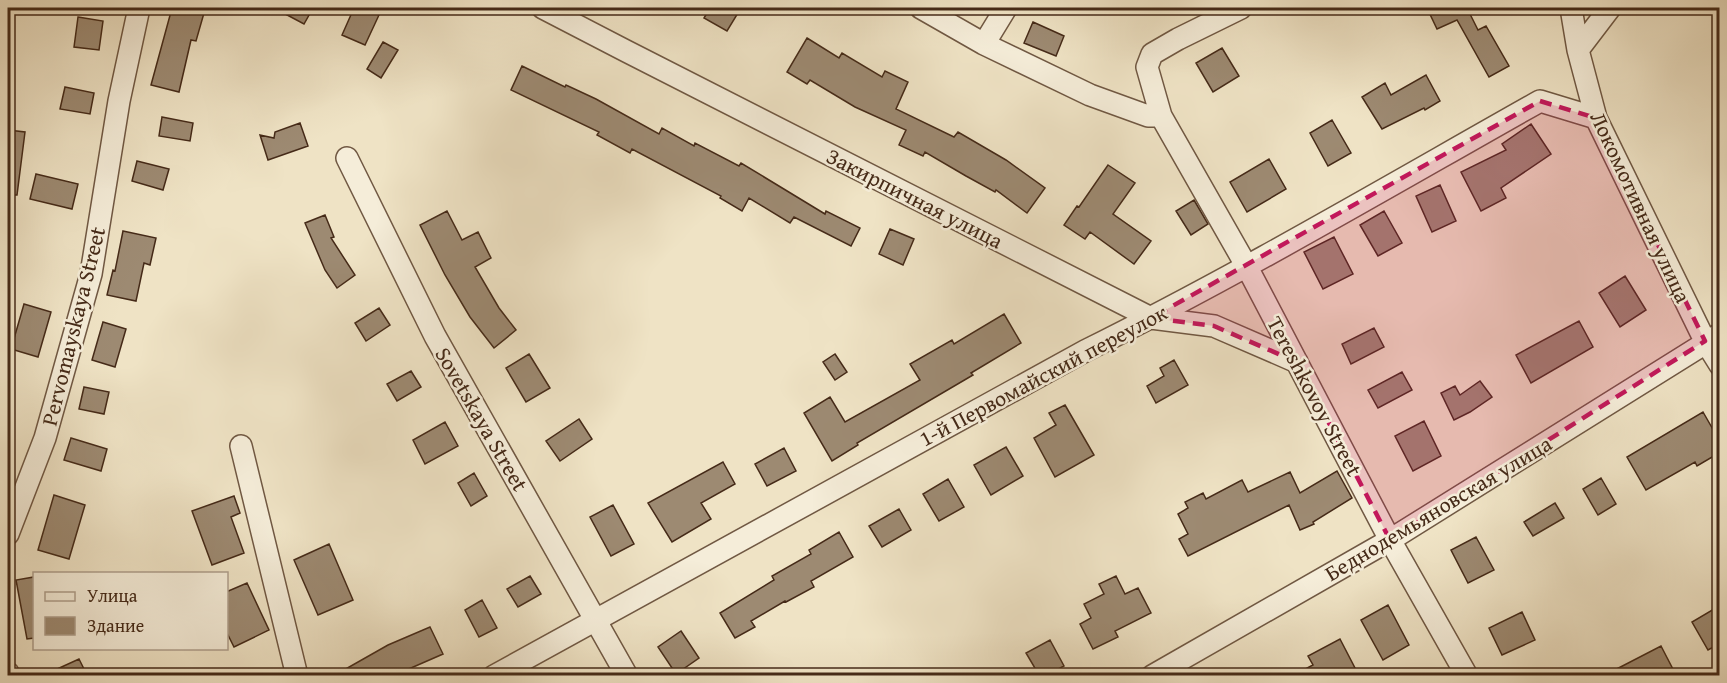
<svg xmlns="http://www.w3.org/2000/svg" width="1727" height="683" font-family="'Gentium Book Plus',serif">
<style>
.building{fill:#9d8a72;stroke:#452a18;stroke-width:1.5}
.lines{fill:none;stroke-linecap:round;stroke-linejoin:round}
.street-casing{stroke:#705843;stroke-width:24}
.street{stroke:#f5edd9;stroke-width:21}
.marked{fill:#c2185b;fill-opacity:0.2;stroke:#c2185b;stroke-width:4.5;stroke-dasharray:12 8;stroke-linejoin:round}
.labels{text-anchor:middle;stroke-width:5;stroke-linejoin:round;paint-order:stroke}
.street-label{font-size:22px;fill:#452a18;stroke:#f5edd9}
</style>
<rect width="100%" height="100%" fill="#efe3c5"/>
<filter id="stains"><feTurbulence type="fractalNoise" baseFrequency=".00333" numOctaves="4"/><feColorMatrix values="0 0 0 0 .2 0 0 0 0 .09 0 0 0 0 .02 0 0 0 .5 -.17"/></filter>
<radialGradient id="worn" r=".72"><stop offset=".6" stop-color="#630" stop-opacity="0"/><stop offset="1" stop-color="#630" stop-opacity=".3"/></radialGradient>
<path class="building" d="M172 8H183L204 13 196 41 191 40 179 92 151 85Z
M274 8H313L304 24Z
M354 8H363L379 15 365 45 342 35Z
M710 8H741L727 31 704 18Z
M1427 8H1484L1470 14 1478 30 1486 26 1509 66 1489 77 1457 20 1437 29Z
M78 17 103 21 99 50 74 47Z
M1033 22 1064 36 1056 56 1024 43Z
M807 38 839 58 842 53 882 77 885 71 908 82 896 109 954 137 958 132 1006 160 1045 188 1027 213 996 190 995 192 966 176 925 152 923 156 899 145 906 130 855 107 810 80 807 84 787 72Z
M383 42 398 50 381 78 367 69Z
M1222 48 1239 76 1213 92 1196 63Z
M522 66 565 87 566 85 596 99 659 134 662 128 694 146 695 143 739 166 741 163 825 214 826 211 860 228 851 246 794 217 790 223 749 198 742 211 720 198 721 196 632 149 630 153 597 135 599 132 511 90Z
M1426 75 1440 101 1425 110 1424 108 1382 129 1362 97 1385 83 1391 95Z
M65 87 94 93 90 114 60 109Z
M162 117 193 123 190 141 159 136Z
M1332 120 1351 153 1328 166 1310 133Z
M300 123 308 146 268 160 260 135 274 138 275 132Z
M1531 124 1551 154 1501 188 1506 198 1481 211 1461 172 1506 150 1502 144Z
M8 130 25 132 17 195H8Z
M1269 159 1286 189 1247 212 1230 182Z
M137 161 169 169 163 190 132 181Z
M1108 165 1135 183 1113 214 1151 241 1134 264 1090 232 1085 239 1064 225 1077 206 1079 207Z
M36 174 78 184 72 209 30 199Z
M1440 185 1456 221 1432 232 1416 196Z
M1194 200 1208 224 1191 235 1176 211Z
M447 211 462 240 478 232 491 258 475 267 499 308 516 330 494 348 470 317 445 275 420 225Z
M1384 211 1402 243 1378 256 1360 225Z
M325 215 334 237 331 238 355 275 337 288 325 270 305 223Z
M890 229 914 239 903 265 879 254Z
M123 231 156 238 150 265 144 263 136 301 107 295 113 270 115 271Z
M1334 237 1353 274 1323 289 1304 252Z
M1625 276 1646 310 1620 327 1599 293Z
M24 304 51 312 38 357 11 349Z
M379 308 390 325 366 341 355 323Z
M1004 314 1021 343 971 373 973 375 857 443 858 445 832 461 804 413 830 397 845 422 920 380 910 364 952 340 954 344Z
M1579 321 1593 347 1531 383 1516 355Z
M103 322 126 329 115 367 92 360Z
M1374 328 1384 347 1351 364 1342 344Z
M529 354 550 388 526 402 506 368Z
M835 354 847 372 835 380 823 362Z
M1174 360 1188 385 1156 403 1147 386 1164 376 1160 368Z
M411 371 421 387 397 401 387 384Z
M1402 372 1412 390 1378 408 1368 390Z
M1480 381 1492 397 1470 412 1454 420 1441 393 1455 386 1460 395Z
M84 387 109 392 104 414 79 409Z
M1065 405 1094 455 1055 477 1034 438 1056 425 1049 413Z
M1703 412 1719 440V453L1697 466 1695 462 1646 490 1627 457Z
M579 419 592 439 560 461 546 441Z
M1424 421 1441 456 1413 471 1395 436Z
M445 422 458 446 425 464 413 440Z
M71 438 107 449 101 471 64 460Z
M1006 447 1023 476 991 495 974 465Z
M784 448 796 471 767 486 755 464Z
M723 462 735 484 701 503 711 519 672 542 648 503Z
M1337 471 1352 498 1313 522 1314 524 1300 530 1289 505 1188 556 1179 539 1188 534 1178 514 1188 508 1185 502 1203 493 1206 499 1242 480 1248 492 1290 472 1300 493Z
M474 473 487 496 471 506 458 483Z
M1601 478 1616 504 1598 515 1583 489Z
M948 479 964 507 939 521 923 494Z
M54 495 85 505 69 559 38 550Z
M234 496 240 513 231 517 244 553 212 565 192 511Z
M1555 503 1564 518 1533 536 1524 522Z
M613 505 634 544 611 556 590 517Z
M899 509 911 530 882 547 869 526Z
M839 532 853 557 811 581 814 587 786 602 785 601 751 621 755 627 735 638 720 613 774 580 772 576 811 554 809 550Z
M1476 537 1494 570 1468 583 1451 550Z
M329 544 353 600 318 615 294 560Z
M530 576 541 594 518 607 507 589Z
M1116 576 1125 594 1138 588 1151 613 1115 631 1118 637 1093 649 1080 624 1091 618 1084 604 1104 594 1099 584Z
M34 577V638L27 639 16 580Z
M247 583 269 630 234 647 226 631V592Z
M482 600 497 628 479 637 465 610Z
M1388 605 1409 645 1383 660 1361 620Z
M1719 606V644L1708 650 1692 622Z
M1522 612 1535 640 1502 655 1489 628Z
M430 627 443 654 395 675H335L388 645Z
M681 631 699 658 676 674 658 647Z
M1340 639 1356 670 1345 675H1294L1313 665 1308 656Z
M1050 640 1064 666 1047 675H1039L1026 653Z
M1661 646 1676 675H1605Z
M79 659 87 675H44Z"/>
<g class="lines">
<g class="street-casing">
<path id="street" d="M543 8 626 51 1151 318 1214 326 1297 362
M921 8 984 44
M1006 8 984 44 1090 95 1148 116H1161
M1241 8 1178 39 1152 54 1147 67 1161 116 1247 267 1390 540 1467 676
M1571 8 1578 50 1596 118 1705 341 1720 365
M1578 50 1610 8
M347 158 435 336 627 676
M241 446 297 676
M8 534 45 438 91 274 119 101 139 8
M8 673 9 676
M494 676 1085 351C1240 274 1389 186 1540 101L1596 118
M1152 676 1390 540 1720 334"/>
</g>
<use href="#street" class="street"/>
</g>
<path class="marked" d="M1540 101 1596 118 1705 341 1390 540 1297 362 1214 326 1151 318Z"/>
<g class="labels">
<g class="street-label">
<text transform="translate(915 198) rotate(27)" y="8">Закирпичная улица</text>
<text transform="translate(1641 207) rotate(65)" y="8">Локомотивная улица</text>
<text transform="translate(73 326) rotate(-76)" y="8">Pervomayskaya Street</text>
<text transform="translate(1043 375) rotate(-28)" y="8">1-й Первомайский переулок</text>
<text transform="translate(1315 396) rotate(62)" y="8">Tereshkovoy Street</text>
<text transform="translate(482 419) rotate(60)" y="8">Sovetskaya Street</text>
<text transform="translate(1438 508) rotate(-31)" y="8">Беднодемьяновская улица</text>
</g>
</g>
<rect width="1727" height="683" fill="none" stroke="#efe3c5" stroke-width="30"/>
<rect x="9" y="9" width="1709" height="665" fill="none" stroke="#452a18" stroke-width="3"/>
<rect x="15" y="15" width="1697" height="653" fill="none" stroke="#452a18" stroke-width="1.5"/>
<rect x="33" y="572" width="195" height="78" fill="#f5edd9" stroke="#af9f8c" stroke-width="1.5"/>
<rect x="45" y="592" width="30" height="9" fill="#f5edd9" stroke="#af9f8c" stroke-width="1.5"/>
<text x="87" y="602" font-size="18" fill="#452a18">Улица</text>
<rect x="45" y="617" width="30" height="18" fill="#9d8a72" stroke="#af9f8c" stroke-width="1.5"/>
<text x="87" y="632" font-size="18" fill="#452a18">Здание</text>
<rect width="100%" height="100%" filter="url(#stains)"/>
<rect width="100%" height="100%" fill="url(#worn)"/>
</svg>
